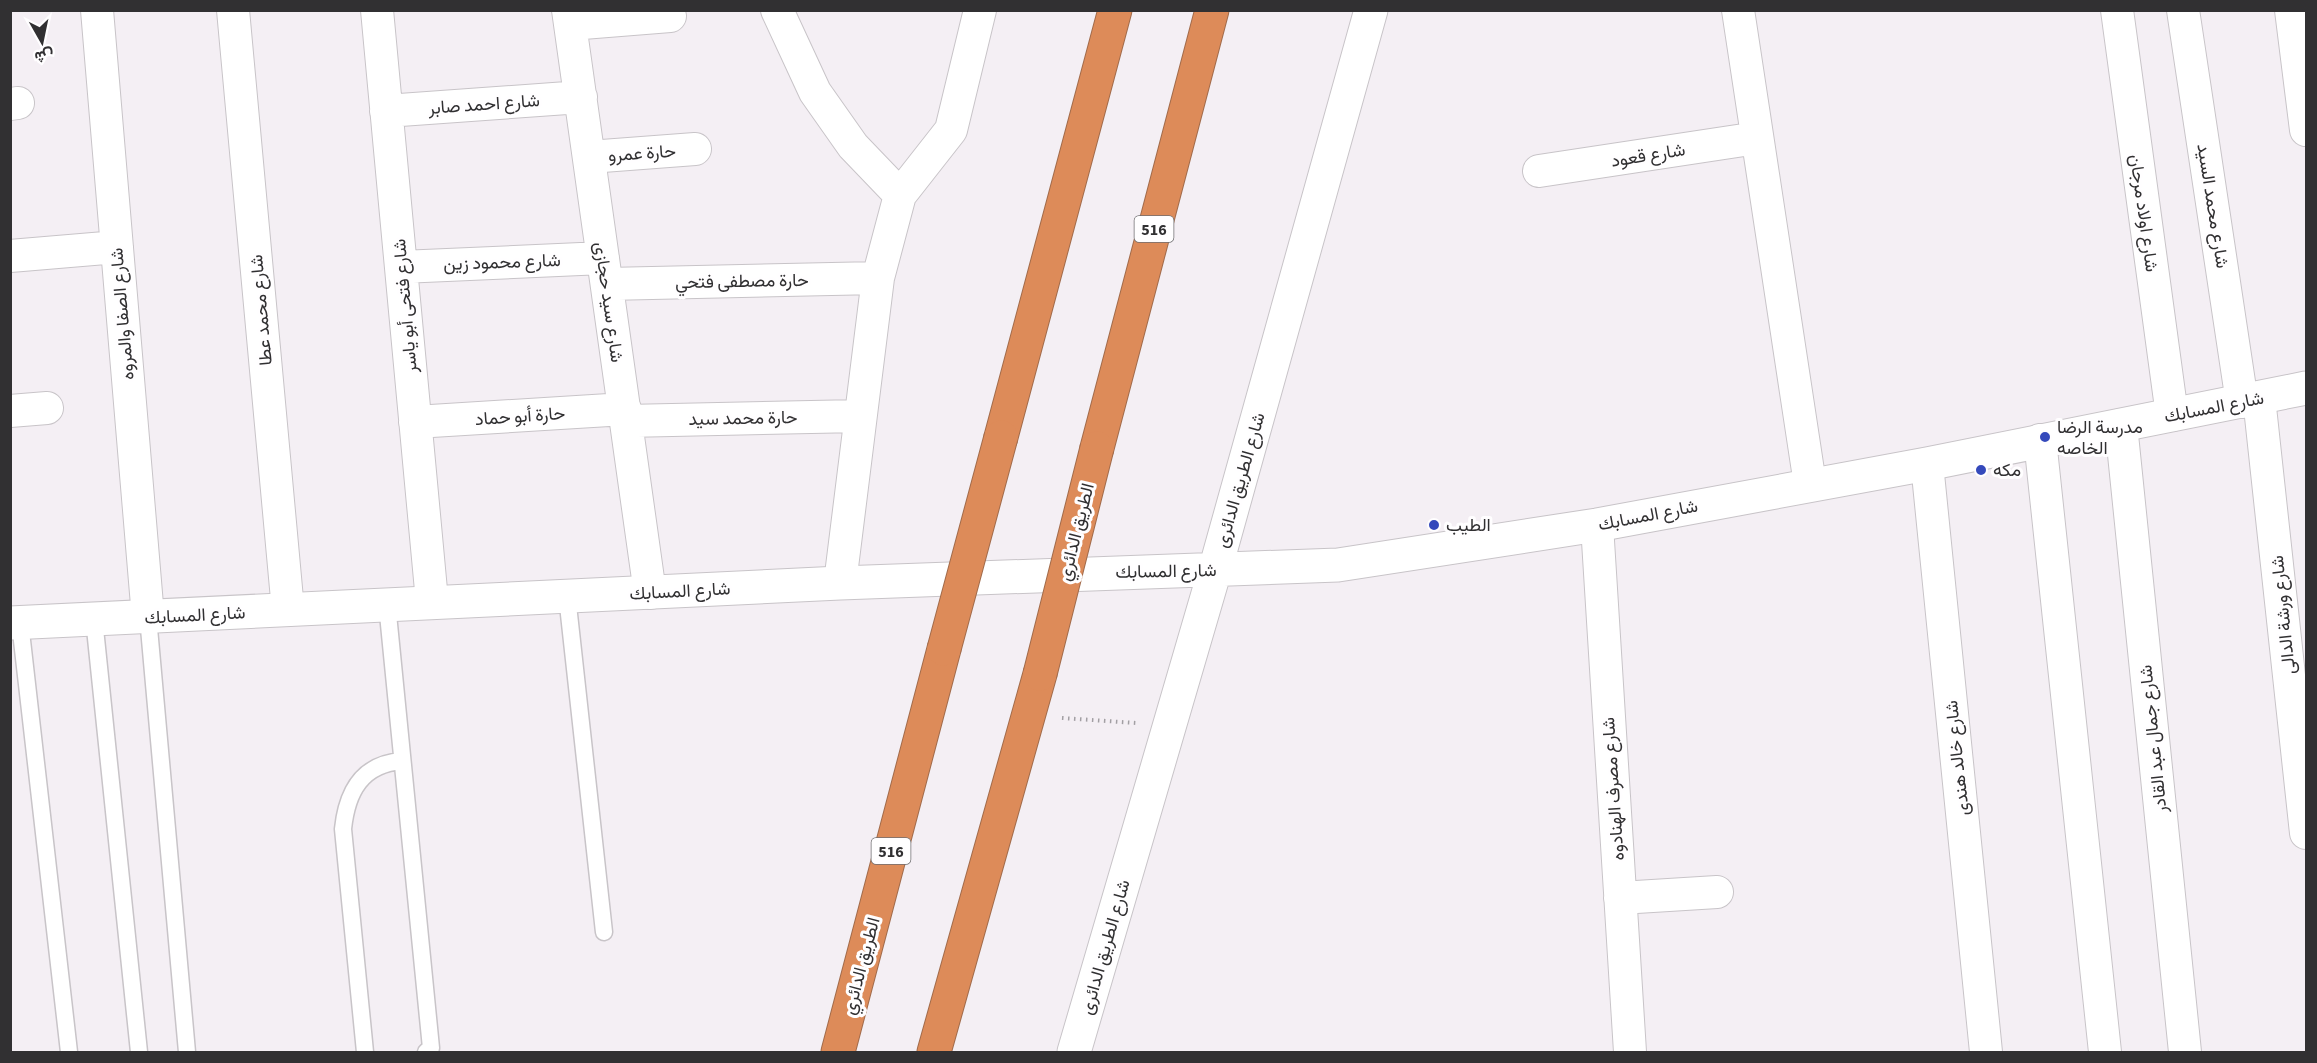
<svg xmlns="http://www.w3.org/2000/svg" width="2317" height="1063" font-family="'Source Sans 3',Vazirmatn,sans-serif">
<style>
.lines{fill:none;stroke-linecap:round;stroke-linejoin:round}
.service-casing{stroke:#c8c4c8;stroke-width:19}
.minor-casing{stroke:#c8c4c8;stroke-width:34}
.tertiary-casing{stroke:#c8c4c8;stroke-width:35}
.motorway-casing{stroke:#a16b4b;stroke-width:35}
.path{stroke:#a29fa3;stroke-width:4;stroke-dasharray:1.5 4.5;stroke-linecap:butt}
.service{stroke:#fff;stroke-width:16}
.minor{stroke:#fff;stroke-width:32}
.tertiary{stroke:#fff;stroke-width:33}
.motorway{stroke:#dd8b59;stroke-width:33}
.motorway-bridge-casing{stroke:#a16b4b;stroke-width:35;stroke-linecap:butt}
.motorway-bridge{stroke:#dd8b59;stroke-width:33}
.poi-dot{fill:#3449bb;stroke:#fffeff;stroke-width:2}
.labels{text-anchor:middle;stroke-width:6;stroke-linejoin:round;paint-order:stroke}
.shield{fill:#fffeff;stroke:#6f6e70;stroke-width:1.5}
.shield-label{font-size:16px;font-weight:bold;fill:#313032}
.street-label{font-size:18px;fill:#313032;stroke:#fffeff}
.poi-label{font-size:18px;fill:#313032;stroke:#fffeff;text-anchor:start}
</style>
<rect width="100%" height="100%" fill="#f4eff4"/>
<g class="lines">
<g class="service-casing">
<path id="service" d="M567 596 604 932
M387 604 431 1048 426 1052
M148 617 187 1052
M94 619 139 1052
M20 623 69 1052
M365 1052 343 829C347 791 362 764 402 761"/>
</g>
<g class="minor-casing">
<path id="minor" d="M97 10 148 617
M233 10 288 610
M377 10 432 601
M568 10 650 593
M777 10 815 92 853 146 900 195
M1738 10 1810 484
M2117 10 2172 415
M2183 10 2242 402
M2291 10 2306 130
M570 24 670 16
M10 104 18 103
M386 111 581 97
M589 157 695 149
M1539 171 1757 138
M10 256 117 247
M401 267 603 258
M607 284 878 278
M2259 398 2306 833
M10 411 47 408
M626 421 860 416
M415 422 625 409
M2121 425 2185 1052
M2040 440 2105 1052
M1927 464 1986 1052
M1597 525 1630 1052
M840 583 878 278 900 195 951 130 980 10
M1620 898 1717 892"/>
</g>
<g class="tertiary-casing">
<path id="tertiary" d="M10 623 840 583 1338 565 1597 525 1927 464 2306 388
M1074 1052 1215 570 1371 10"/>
</g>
<g class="motorway-casing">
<path id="motorway" d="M1001 437 1115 10
M1097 448 1212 10
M838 1052 944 649
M934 1052 1040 674"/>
</g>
<path class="path" d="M1062 718 1136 723"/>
<use href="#service" class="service"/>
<use href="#minor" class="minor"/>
<use href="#tertiary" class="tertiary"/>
<use href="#motorway" class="motorway"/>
<g class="motorway-bridge-casing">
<path id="motorway-bridge" d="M944 649 1001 437
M1040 674 1097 448"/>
</g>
<use href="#motorway-bridge" class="motorway-bridge"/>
</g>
<g class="poi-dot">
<circle cx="2045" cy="437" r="6"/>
<circle cx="1981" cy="470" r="6"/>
<circle cx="1434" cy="525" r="6"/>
</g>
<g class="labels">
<g class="shield">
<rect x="1134.5" y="216" width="39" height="26" rx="4.5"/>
<rect x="871.5" y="838" width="39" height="26" rx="4.5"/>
</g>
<g class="shield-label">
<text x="1154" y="235">516</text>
<text x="891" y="857">516</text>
</g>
<g class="street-label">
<text transform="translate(484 104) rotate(-4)" y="6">شارع احمد صابر</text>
<text transform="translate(642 153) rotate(-4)" y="6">حارة عمرو</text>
<text transform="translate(1648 155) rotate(-9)" y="6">شارع قعود</text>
<text transform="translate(2213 206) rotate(81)" y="6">شارع محمد السيد</text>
<text transform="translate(2144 213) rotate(82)" y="6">شارع اولاد مرجان</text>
<text transform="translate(502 262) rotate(-2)" y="6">شارع محمود زين</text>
<text transform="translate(742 281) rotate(-1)" y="6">حارة مصطفى فتحي</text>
<text transform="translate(609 302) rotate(82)" y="6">شارع سيد حجازى</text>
<text transform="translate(405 306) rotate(-95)" y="6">شارع فتحى أبو ياسر</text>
<text transform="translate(261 310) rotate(-95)" y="6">شارع محمد عطا</text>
<text transform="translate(122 314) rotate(-95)" y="6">شارع الصفا والمروه</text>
<text transform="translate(2214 407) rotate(-11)" y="6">شارع المسابك</text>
<text transform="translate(520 416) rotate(-4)" y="6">حارة أبو حماد</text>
<text transform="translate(743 418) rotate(-1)" y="6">حارة محمد سيد</text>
<text transform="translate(1240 480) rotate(-74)" y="6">شارع الطريق الدائرى</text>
<text transform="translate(1648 515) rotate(-11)" y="6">شارع المسابك</text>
<text transform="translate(1076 532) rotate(-76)" y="6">الطريق الدائري</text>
<text transform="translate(1166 571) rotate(-1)" y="6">شارع المسابك</text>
<text transform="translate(680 591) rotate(-3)" y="6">شارع المسابك</text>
<text transform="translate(195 615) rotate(-3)" y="6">شارع المسابك</text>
<text transform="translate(2283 615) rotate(-96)" y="6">شارع ورشة الدالى</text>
<text transform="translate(2153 739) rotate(-96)" y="6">شارع جمال عبد القادر</text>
<text transform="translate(1957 758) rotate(-96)" y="6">شارع خالد هندى</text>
<text transform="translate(1613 789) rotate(-94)" y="6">شارع مصرف الهنادوه</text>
<text transform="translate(1105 947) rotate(-74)" y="6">شارع الطريق الدائرى</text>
<text transform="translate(861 966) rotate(-75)" y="6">الطريق الدائري</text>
</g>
<g class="poi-label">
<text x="2057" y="433">مدرسة الرضا<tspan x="2057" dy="21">الخاصه</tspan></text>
<text x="1993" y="476">مكه</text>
<text x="1446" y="531">الطيب</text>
</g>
</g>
<rect width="2317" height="1063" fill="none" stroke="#313032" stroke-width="24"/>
<g transform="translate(42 42) rotate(171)" stroke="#fffeff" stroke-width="4.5" paint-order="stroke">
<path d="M0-4.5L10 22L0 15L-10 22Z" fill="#313032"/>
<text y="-9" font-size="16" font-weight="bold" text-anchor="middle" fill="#313032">ش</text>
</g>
</svg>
